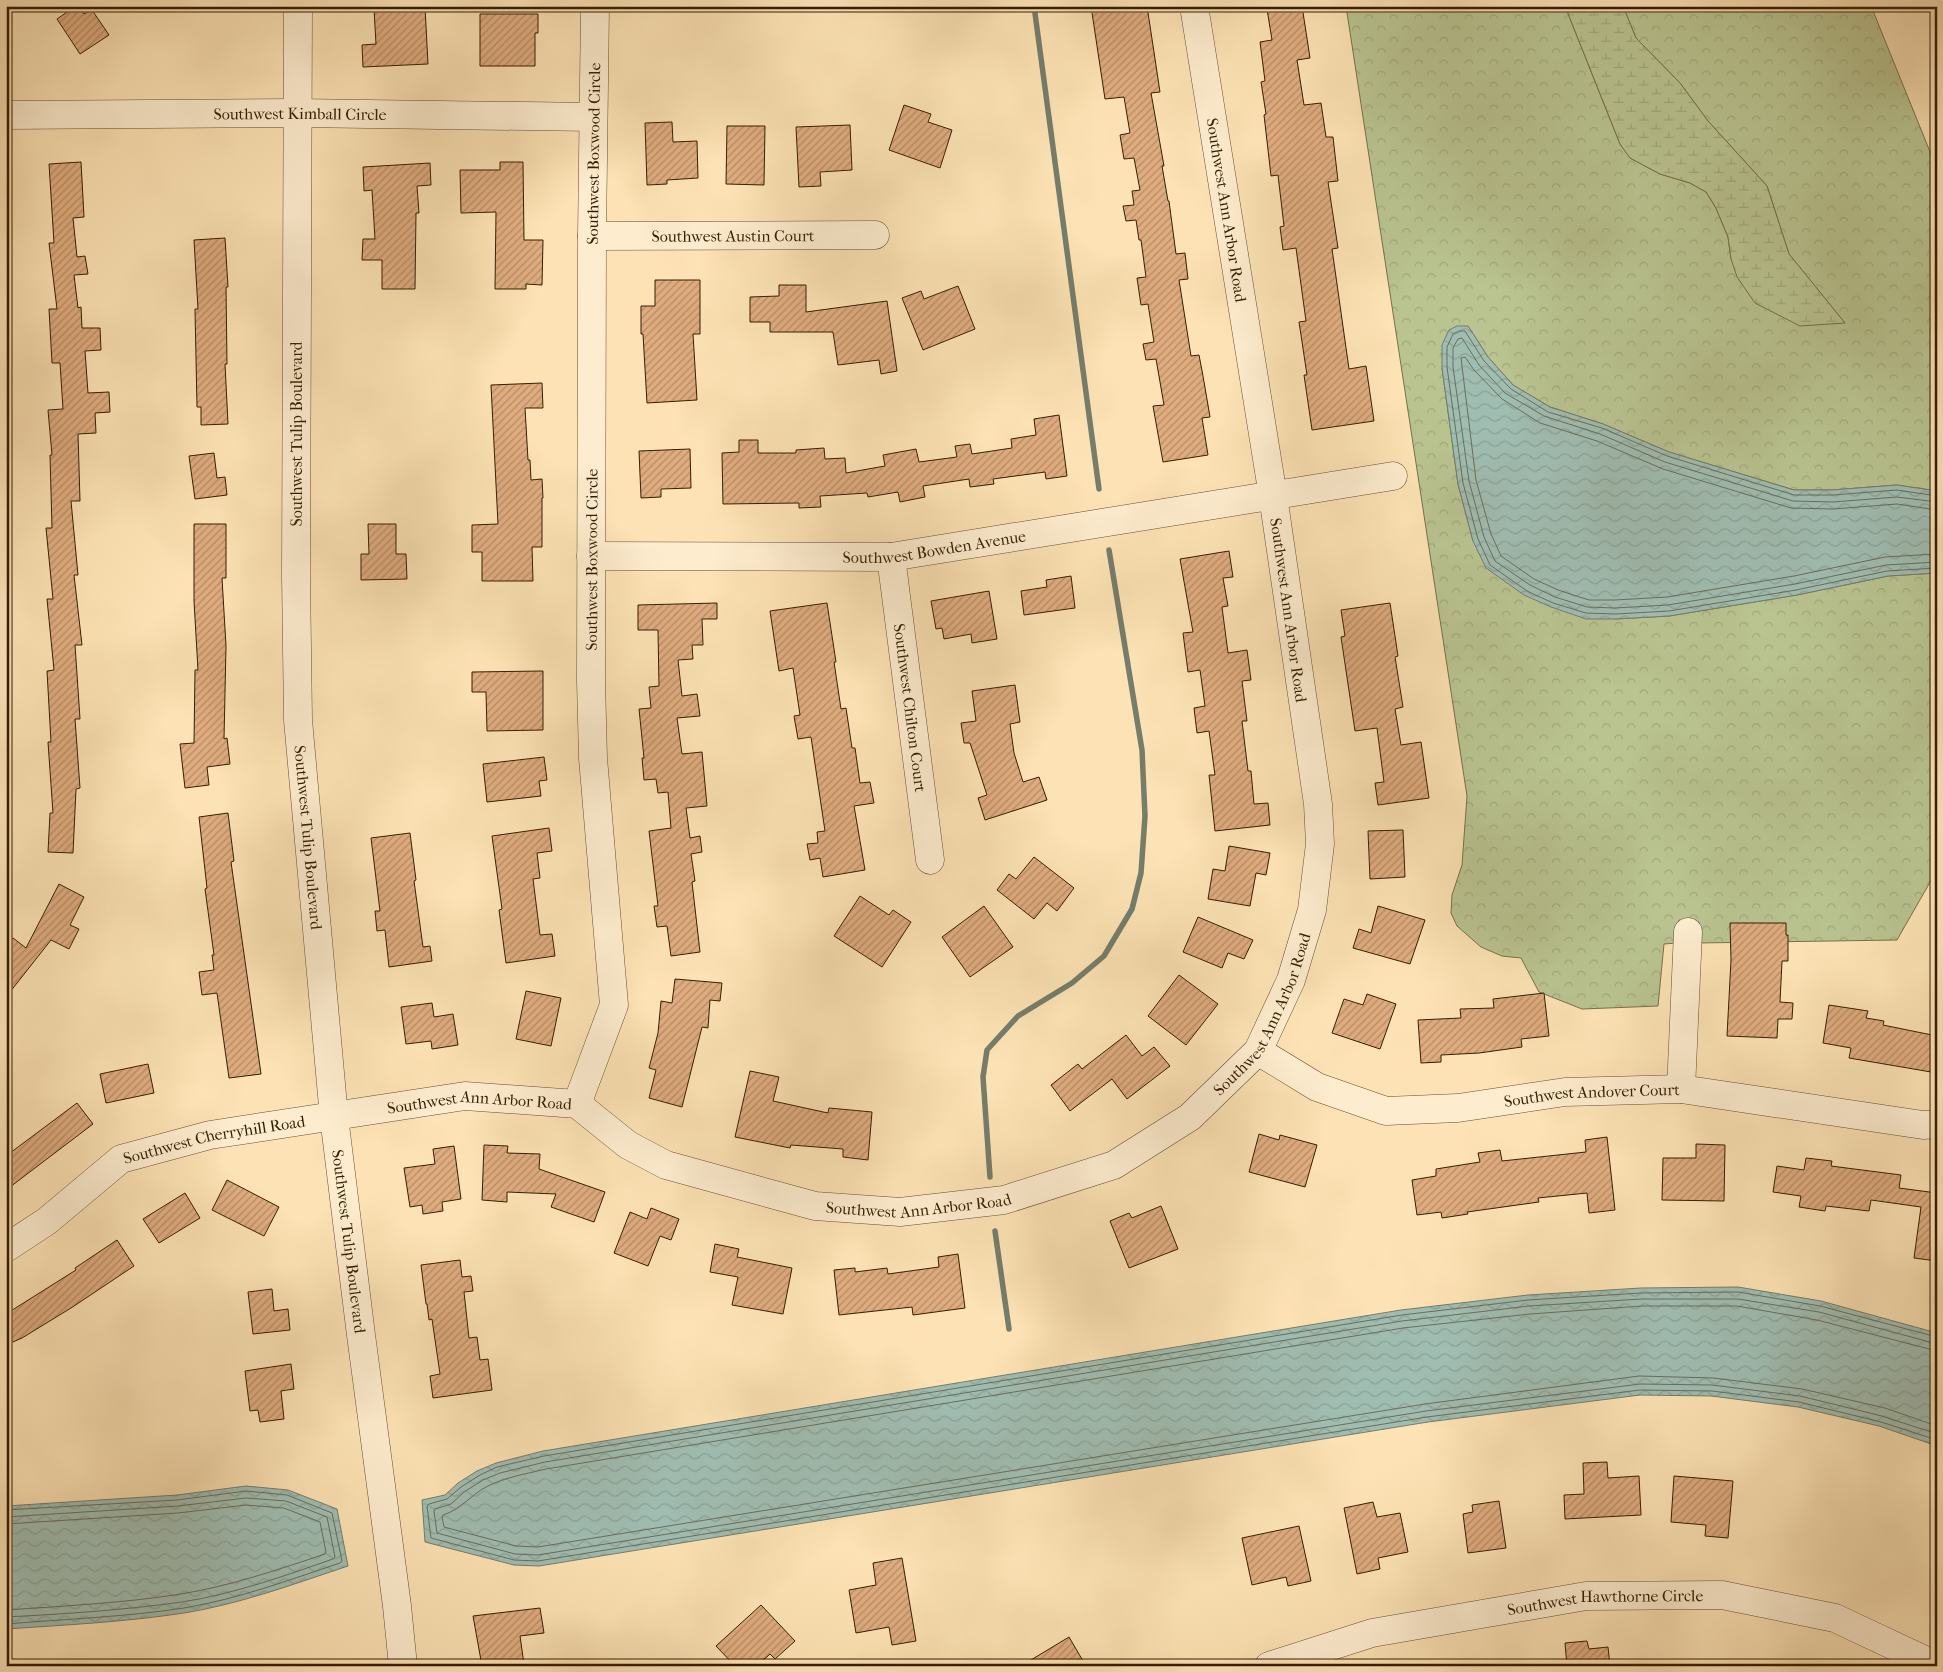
<svg xmlns="http://www.w3.org/2000/svg" width="1943" height="1672" font-family="'IM FELL French Canon',serif">
<style>
.forest{fill:url(#forest-crowns);stroke:#777149}
.wetland{fill:url(#wetland-marsh);stroke:#777149}
.water{fill:url(#water-waves);stroke:#757d6b}
.lines{fill:none;stroke-linecap:round;stroke-linejoin:round}
.shore{stroke:#6a6e5a;stroke-width:1}
.stream{stroke:#757d6b;stroke-width:5.5}
.building{fill:url(#building-hatch);stroke:#351e01}
.minor-casing{stroke:#674f2e;stroke-width:29}
.minor{stroke:#fdecce;stroke-width:28}
.labels{text-anchor:middle;stroke-width:5;stroke-linejoin:round;paint-order:stroke}
.street-label{font-size:16px;fill:#351e01;stroke:#fdecce}
</style>
<defs>
<pattern id="forest-crowns" width="20" height="18" patternUnits="userSpaceOnUse" patternTransform="scale(1.25)"><rect width="20" height="18" fill="#b9c491"/><path d="M2 6a3 3 0 1 1 6 0M12 15a3 3 0 1 1 6 0" fill="none" stroke="#a0a87b"/></pattern>
<pattern id="wetland-marsh" width="20" height="14" patternUnits="userSpaceOnUse" patternTransform="scale(1.25)"><rect width="20" height="14" fill="#b9c491"/><path d="M1 5h8M5 5V1M11 12h8M15 12V8" fill="none" stroke="#a0a87b"/></pattern>
<pattern id="water-waves" width="16" height="10" patternUnits="userSpaceOnUse" patternTransform="scale(1.25)"><rect width="16" height="10" fill="#a0bdb2"/><path d="M0 5q4-4 8 0t8 0" fill="none" stroke="#8aa297"/></pattern>
<pattern id="building-hatch" width="6" height="6" patternUnits="userSpaceOnUse" patternTransform="scale(1.25)"><rect width="6" height="6" fill="#dfac7f"/><path d="M-1 1l2-2M0 6l6-6M5 7l2-2" fill="none" stroke="#b68b66"/></pattern>
</defs>
<rect width="100%" height="100%" fill="#fce2b4"/>
<filter id="stains"><feTurbulence type="fractalNoise" baseFrequency=".004" numOctaves="4"/><feColorMatrix values="0 0 0 0 .2 0 0 0 0 .09 0 0 0 0 .02 0 0 0 .5 -.17"/></filter>
<radialGradient id="worn" r=".72"><stop offset=".6" stop-color="#630" stop-opacity="0"/><stop offset="1" stop-color="#630" stop-opacity=".3"/></radialGradient>
<path class="forest" d="M1346 6H1565L1620 144 1630 158 1660 174 1690 183 1706 192 1716 208 1728 237 1731 259 1844 322 1789 254 1767 186 1708 121 1680 83 1636 38 1623 6H1871L1937 169V491L1897 485 1832 490H1794L1669 452 1603 424 1550 407 1513 385 1488 357 1468 326 1442 368 1458 484 1473 541 1615 619 1669 616 1797 595 1888 576 1937 573V870L1897 940 1698 943 1699 922 1679 920 1677 943 1664 944 1658 1006 1582 1009 1539 992 1521 958 1502 956 1481 947 1457 926 1451 913 1452 895 1462 865 1467 796Z"/>
<path class="wetland" d="M1565 6H1623L1636 38 1680 83 1708 121 1767 186 1789 254 1845 323 1800 326 1755 303 1737 277 1731 259 1728 237 1716 208 1706 192 1690 183 1660 174 1630 158 1620 144Z"/>
<path class="water" d="M1457 326H1468L1488 357 1513 385 1550 407 1603 424 1669 452 1794 490H1832L1897 485 1937 491V573L1888 576 1797 595 1669 616 1615 619H1586L1551 607 1524 595 1486 568 1473 541 1458 484 1442 368V345L1449 330Z
M1738 1287 1821 1301 1937 1333V1446L1879 1426 1798 1407 1711 1396 1640 1395 1428 1422 539 1566 514 1565 425 1542 422 1500 445 1495 458 1483 477 1471 496 1463 543 1451 1401 1310 1528 1295 1641 1288Z
M246 1486 288 1490 337 1509 348 1566C294 1584 240 1604 184 1613 125 1622 65 1625 6 1629V1506L177 1495Z"/>
<g class="lines">
<path class="shore" d="M1937 496 1897 490 1833 495H1794L1667 456 1602 428 1548 412 1511 389 1484 361 1465 331H1459L1453 334 1447 347V367L1463 483 1478 539 1490 565 1527 591 1553 603 1586 613 1615 614 1669 611 1796 590 1887 571 1937 568
M1937 502 1897 497 1833 502 1793 501 1665 462 1600 434 1544 416 1505 393 1479 365 1462 338 1458 339 1453 348V367L1469 481 1484 537 1495 561 1530 585 1555 597 1587 607 1615 608 1668 605 1795 584 1886 565 1937 562
M1937 510 1897 504 1833 509 1791 508 1663 469 1597 441 1540 423 1502 399 1474 370 1465 357 1461 358 1476 480 1491 534 1501 556 1534 579 1558 590 1589 600H1615L1667 597 1794 576 1885 557 1937 554
M1937 1337 1820 1306 1738 1292 1641 1293 1528 1300 1402 1315 544 1456 497 1467 480 1475 461 1487 447 1499 429 1504 427 1506 431 1538 514 1560 538 1561 1427 1417 1640 1390 1712 1391 1799 1402 1881 1422 1937 1440
M1937 1344 1819 1312 1738 1299H1641L1529 1306 1402 1321 545 1462 500 1473 483 1480 464 1492 451 1504 435 1509 434 1511 437 1533 515 1554 538 1555 1426 1411 1640 1384 1712 1385 1800 1396 1882 1416 1937 1434
M1937 1351 1817 1320 1737 1306H1642L1530 1314 1403 1328 546 1469C526 1474 505 1477 486 1487 471 1495 460 1510 443 1515L442 1517 444 1527 516 1546 538 1547 1425 1404 1639 1376 1713 1378 1802 1389 1885 1408 1937 1426
M6 1510 177 1500 246 1491 287 1495 332 1513 342 1561 340 1563C289 1580 238 1599 184 1608 125 1617 65 1619 6 1624
M6 1517 178 1506 246 1498 286 1501 327 1517 335 1557 333 1559C284 1576 234 1594 182 1602 124 1610 65 1614 6 1617
M6 1524 178 1513 246 1505 284 1508 320 1522 326 1552 325 1554C277 1570 230 1586 181 1594 124 1603 64 1606 6 1610"/>
<path class="stream" d="M1034 6 1099 489
M990 1177 983 1077 987 1050 1018 1016 1072 983 1104 956 1132 909 1141 873 1145 816 1142 750 1109 550
M995 1231 1009 1329"/>
</g>
<path class="building" d="M76 6H79L84 14 92 10 109 35 80 54 57 19Z
M1091 6H1147L1160 92 1151 93 1164 166H1162L1168 201H1169L1176 254 1185 253 1188 279 1179 280 1191 356 1199 355 1203 376 1210 417 1202 418 1208 455 1163 462 1153 406 1164 405 1156 359 1146 360 1143 344 1154 342 1148 304 1141 305 1137 278 1146 277 1141 240H1139L1136 220 1126 221 1123 206 1134 205 1132 191 1140 190 1134 158 1124 159 1120 135 1130 133 1124 97 1105 99Z
M1287 6H1302L1310 58 1297 60 1304 105 1321 103 1326 137H1333L1338 181 1328 182 1338 248 1332 249 1335 270 1349 369 1366 366 1374 421 1312 430 1304 375H1307L1299 322 1306 321 1296 248 1283 250 1280 227 1284 226 1278 175 1271 176 1264 115 1266 114 1261 82 1265 81 1260 42 1272 40 1267 9Z
M425 7 428 64 363 67 362 45 376 44 374 9Z
M480 14H538V33H535V66H480Z
M904 105 931 114 928 122 952 130 940 168 889 150Z
M672 122 673 142 697 141 698 178 667 180V184L647 185 645 123Z
M850 125 852 170 820 172 821 186 799 187 796 127Z
M727 126H765L764 185 726 184Z
M81 162 84 217 73 218 77 257 85 256 88 274 74 275 78 308 81 307 82 328H100L101 350 85 351 88 393 109 392 110 412 95 413 96 433 78 434 80 501H71L78 575H74L82 645H75L80 719H75L80 788 76 789 73 853 48 852 50 813H53L48 742H51L47 671 54 670 47 599H53L46 528H52L50 455H52L48 410 63 409 60 363H52L49 309H57L49 243H54L49 164Z
M500 162H523L524 240H543L542 285 526 284V289H495L496 212 461 213 460 170H500Z
M430 163 431 185 417 186 419 213H416L415 289H382V260H362L363 239H375L372 190 364 191 363 167Z
M225 238 228 287H226L227 364H225L228 424 201 425V407H197L195 309H198L194 240Z
M655 280H700V334H693L697 400 647 403 643 334H641V306H655Z
M779 285H806V312L887 301 897 371 881 374 879 360 838 365 833 332H770V322H750V297L779 296Z
M958 286 975 329 923 350 902 298 921 291 924 299Z
M542 383 543 408H525L528 460H530L531 480 542 479 543 498H542V547H532L533 581H482V552H472V525L498 524 491 385Z
M1059 415 1067 476 1046 479 1045 472 993 479 994 484 970 487 969 479 923 486 925 497 900 502 898 492 868 497 867 493 820 496 821 507 799 508V503L723 504 722 453 739 452V440H758V453H796V450L824 448 825 459 845 458 846 473 885 466 883 455 916 449 919 462 957 457 955 446 970 444 972 454 1012 448 1011 439 1036 435 1034 419Z
M690 449 691 488 661 489V497L641 498 639 451Z
M214 453 217 478 225 477 227 495 195 499 189 456Z
M194 524H226V578H222L226 646 224 739 227 738 230 764 207 767 209 785 185 788 180 744 194 743 195 670H198L194 601Z
M368 524H396V554H406L407 579 361 580V554H369Z
M1229 551 1233 577 1223 578 1228 606 1222 607 1228 653 1247 650 1251 680 1242 681 1247 721H1242L1248 771H1251L1254 804 1268 803 1270 825 1215 831 1209 775H1215L1209 731 1197 733 1194 708 1205 706 1200 670 1188 672 1183 633 1193 632 1180 559Z
M1071 576 1075 608 1024 615 1021 591 1047 587 1046 580Z
M989 591 997 639 972 643 971 634 944 639 942 628 936 629 931 601Z
M717 603V619H702L703 645H692L693 659 678 660 682 696 697 694 700 716 677 718 682 754 702 752 707 806 686 808 690 838 700 836 702 852 691 854 695 881 692 882 700 952 671 956 667 926 657 927 654 906H658L649 831 671 828 668 792 658 793 656 779 644 780 642 758H644L639 709 651 708 649 687 659 686 658 630H638V605Z
M827 603 836 662H834L841 709 846 708 852 748H855L860 783 870 782 874 803 854 806 865 870 823 877 820 858 810 860 807 844 818 843 817 832 825 831 811 737 798 739 794 716 800 715 793 668 779 671 770 611Z
M1390 603 1398 656 1395 657 1403 707 1395 709 1401 745 1421 742 1429 798 1378 805 1375 783 1384 782 1377 728 1355 731 1341 637 1345 636 1341 610Z
M543 671V730L487 731 486 692H472V672Z
M1015 685 1020 722 1010 724 1014 753 1023 782 1039 777 1047 800 985 820 978 798 987 795 970 743H964L961 723 976 721 972 691Z
M544 757 547 780 539 781 541 796 487 802 483 764Z
M228 813 234 861 231 862 261 1074 229 1078 217 993 202 995 199 972 214 970 212 955H214L205 889 207 888 199 817Z
M549 828 552 851 537 853 540 878 533 879 540 935 552 934 555 956 506 963 499 910 502 909 492 836Z
M1403 830 1405 877 1370 879 1368 831Z
M410 833 416 880 414 881 423 947 430 946 432 961 389 967 385 930 377 931 375 911H380L371 838Z
M1229 846 1270 853 1266 875 1256 873 1250 906 1208 899 1213 869 1225 871Z
M1034 857 1074 888 1057 911 1047 903 1034 919 997 890 1009 874 1016 879Z
M59 884 84 897 70 925 79 929 69 949 51 940 6 997V946L13 938 26 948Z
M860 896 889 915 893 910 911 922 882 967 834 936Z
M984 906 1013 947 970 977 942 937Z
M1378 906 1425 920 1410 964 1353 948 1359 929 1371 933Z
M1198 917 1253 940 1244 959 1228 953 1222 968 1183 952Z
M1730 923H1786V935H1788V961H1782L1780 1002 1793 1003 1792 1019H1778L1777 1038 1727 1036 1731 960Z
M1179 975 1218 1004 1186 1045 1148 1016Z
M675 979 722 983 720 1001 710 1000 708 1028 702 1027 682 1107 649 1098 656 1070 649 1068 658 1033 661 1001 672 1003Z
M526 991 561 998 551 1046 516 1039Z
M1544 993 1549 1036 1521 1039 1522 1047 1479 1053 1441 1055V1062L1421 1063 1418 1020 1461 1018 1460 1009 1494 1008 1493 999Z
M1367 994 1396 1004 1380 1049 1332 1033 1344 999 1363 1005Z
M432 1003 434 1017 453 1014 458 1045 432 1049 431 1041 406 1044 401 1007Z
M1829 1005 1868 1011 1866 1018 1884 1021 1883 1025 1937 1036V1073L1849 1058 1851 1048 1823 1043Z
M1126 1035 1142 1056 1154 1047 1170 1066 1127 1099 1112 1079 1070 1111 1051 1085 1078 1064 1082 1069Z
M148 1064 154 1093 106 1103 100 1074Z
M750 1071 779 1077 773 1101 828 1113 829 1108 872 1112 868 1160 843 1157V1149L791 1145 790 1148 735 1137Z
M77 1103 93 1124 6 1190V1156Z
M1259 1134 1279 1140 1280 1135 1317 1145 1305 1187 1249 1172Z
M1607 1137 1615 1210 1589 1213 1587 1193 1538 1198 1539 1202 1467 1212 1468 1214 1442 1218 1441 1212 1417 1215 1412 1180 1436 1176V1169L1480 1162 1478 1153 1500 1150 1502 1161 1586 1152 1585 1140Z
M1696 1144 1725 1145 1724 1201 1662 1200 1663 1158H1696Z
M484 1145 508 1146 507 1153 540 1154 539 1169 605 1192 594 1222 551 1207 556 1194 507 1192V1202L482 1200Z
M454 1146 461 1199 442 1202 443 1211 423 1214 422 1205 410 1207 404 1168 435 1164 433 1149Z
M1806 1158 1832 1161 1831 1166 1901 1175 1899 1188 1937 1193V1261L1914 1258 1921 1207 1871 1200 1869 1211 1826 1206 1825 1211 1799 1207 1801 1196 1773 1192 1777 1166 1804 1170Z
M227 1180 279 1207 264 1236 212 1210Z
M185 1193 200 1218 159 1243 143 1219Z
M1161 1206 1178 1249 1129 1268 1110 1221 1129 1213 1132 1218Z
M651 1208 679 1219 671 1240 660 1236 648 1266 614 1253 630 1212 647 1219Z
M117 1240 134 1266 71 1308 22 1338 6 1345V1314L76 1270 75 1268Z
M715 1244 739 1249 737 1257 792 1268 783 1314 732 1305 738 1277 710 1272Z
M958 1254 965 1308 913 1315 912 1307 839 1315 834 1270 855 1268V1272L887 1268 888 1274 939 1267 938 1257Z
M460 1260 462 1277 471 1276 473 1291 464 1292 469 1338 477 1337 480 1360 488 1359 492 1390 433 1398 430 1376 440 1374 432 1319 429 1320 427 1304H426L421 1265Z
M272 1289 274 1311 288 1309 290 1330 253 1334 248 1292Z
M291 1364 294 1389 281 1391 284 1419 260 1422 258 1410 250 1411 245 1371Z
M1607 1462 1608 1478 1639 1476 1641 1515 1565 1519 1564 1495 1584 1494 1583 1463Z
M1674 1476 1733 1481 1728 1538 1705 1536 1706 1525 1671 1522Z
M1499 1501 1506 1548 1468 1553 1463 1514 1473 1512 1472 1505Z
M1373 1502 1377 1517 1400 1513 1408 1552 1378 1558 1380 1569 1357 1574 1344 1508Z
M1299 1526 1311 1581 1288 1586 1286 1577 1252 1585 1242 1538Z
M902 1558 916 1641 892 1645 889 1627 856 1633 849 1590 876 1585 873 1563Z
M761 1605 795 1641 775 1659 770 1654 757 1666H735L716 1646Z
M540 1608 544 1633 520 1636 524 1664 482 1666 473 1616Z
M1069 1637 1086 1666H1021Z
M1587 1641 1589 1649 1608 1647 1610 1666H1567L1565 1643Z"/>
<g class="lines">
<g class="minor-casing">
<g id="minor">
<path id="s1" d="M298 6 296 576 298 720 334 1117 361 1335 397 1606 403 1666"/>
<path id="s2" d="M6 115 297 113 593 117"/>
<path id="s3" d="M592 236 875 235"/>
<path id="s4" d="M591 556 891 557 1393 476"/>
<path id="s5" d="M891 557 930 860"/>
<path id="s6" d="M1258 1051 1317 1087 1386 1111 1458 1108 1565 1092 1681 1089 1923 1125 1937 1124"/>
<path d="M1681 1089 1688 932"/>
<path id="s7" d="M577 1104 614 1005 593 758 591 681 592 236 595 6"/>
<path id="s8" d="M6 1248 47 1221 121 1159 210 1135 465 1096 577 1104 628 1145 666 1165 815 1206 900 1212 1004 1200 1114 1165 1190 1117 1258 1051 1291 980 1312 910 1320 844 1318 804 1273 496 1194 6"/>
<path id="s9" d="M1269 1666 1372 1633 1586 1596 1722 1595 1835 1618 1937 1666"/>
</g>
</g>
<use href="#minor" class="minor"/>
</g>
<g class="labels">
<g class="street-label">
<text dy="6" stroke="none"><textPath href="#s2" startOffset="294">Southwest Kimball Circle</textPath></text>
<text dy="6" stroke="none"><textPath href="#s7" startOffset="958">Southwest Boxwood Circle</textPath></text>
<text transform="translate(1227 210) rotate(81)" y="6">Southwest Ann Arbor Road</text>
<text dy="6" stroke="none"><textPath href="#s3" startOffset="141">Southwest Austin Court</textPath></text>
<text transform="translate(296 434) rotate(-90)" y="6">Southwest Tulip Boulevard</text>
<text dy="6" stroke="none"><textPath href="#s4" startOffset="344">Southwest Bowden Avenue</textPath></text>
<text dy="6" stroke="none"><textPath href="#s7" startOffset="552">Southwest Boxwood Circle</textPath></text>
<text transform="translate(1289 610) rotate(82)" y="6">Southwest Ann Arbor Road</text>
<text dy="6" stroke="none"><textPath href="#s5" startOffset="152">Southwest Chilton Court</textPath></text>
<text dy="6" stroke="none"><textPath href="#s1" startOffset="832">Southwest Tulip Boulevard</textPath></text>
<text dy="6" stroke="none"><textPath href="#s8" startOffset="1395">Southwest Ann Arbor Road</textPath></text>
<text dy="6" stroke="none"><textPath href="#s6" startOffset="349">Southwest Andover Court</textPath></text>
<text dy="6" stroke="none"><textPath href="#s8" startOffset="510">Southwest Ann Arbor Road</textPath></text>
<text dy="6" stroke="none"><textPath href="#s8" startOffset="241">Southwest Cherryhill Road</textPath></text>
<text dy="6" stroke="none"><textPath href="#s8" startOffset="975">Southwest Ann Arbor Road</textPath></text>
<text dy="6" stroke="none"><textPath href="#s1" startOffset="1238">Southwest Tulip Boulevard</textPath></text>
<text dy="6" stroke="none"><textPath href="#s9" startOffset="344">Southwest Hawthorne Circle</textPath></text>
</g>
</g>
<rect width="1943" height="1672" fill="none" stroke="#fce2b4" stroke-width="25"/>
<rect x="8" y="8" width="1928" height="1657" fill="none" stroke="#351e01" stroke-width="2.5"/>
<rect x="12" y="12" width="1918" height="1647" fill="none" stroke="#351e01"/>
<rect width="100%" height="100%" filter="url(#stains)"/>
<rect width="100%" height="100%" fill="url(#worn)"/>
</svg>
